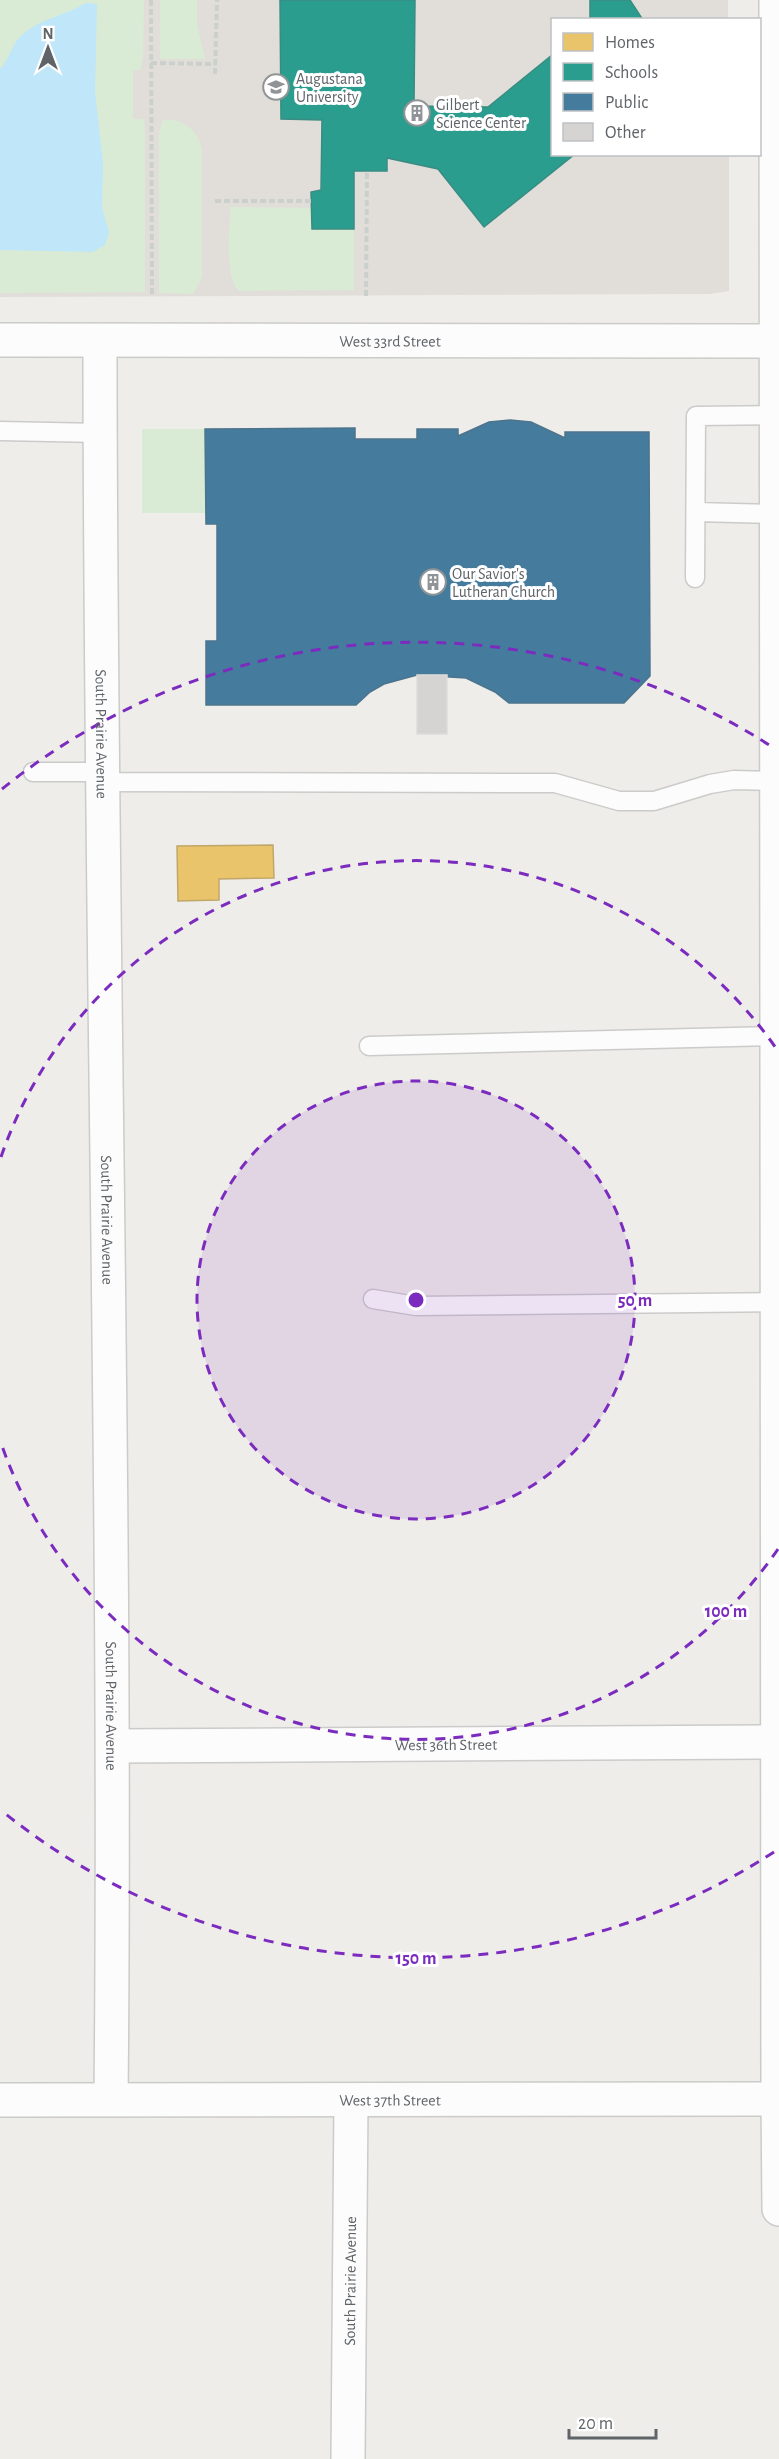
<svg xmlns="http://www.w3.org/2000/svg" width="779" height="2459" font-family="'Alegreya Sans',sans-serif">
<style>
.education{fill:#e1ded9}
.green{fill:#daebd5}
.water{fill:#bfe6f9}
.homes{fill:#e9c46a;stroke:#c0a769;stroke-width:1.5}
.schools{fill:#2a9d8f;stroke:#3a8c83;stroke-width:1.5}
.public{fill:#457b9d;stroke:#4d748d;stroke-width:1.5}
.building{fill:#d5d4d3;stroke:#dedcd9;stroke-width:1.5}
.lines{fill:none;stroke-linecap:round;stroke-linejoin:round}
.service-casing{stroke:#cbcbca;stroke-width:21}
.minor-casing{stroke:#cbcbca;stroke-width:36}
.tertiary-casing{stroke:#cbcbca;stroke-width:36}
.path{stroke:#cbd0cc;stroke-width:4;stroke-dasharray:6 3;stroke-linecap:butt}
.service{stroke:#fdfcfc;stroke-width:18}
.minor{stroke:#fdfcfc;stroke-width:33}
.tertiary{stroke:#fdfcfc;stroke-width:33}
.ring{fill:none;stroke:#7b2cbf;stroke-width:3;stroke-dasharray:10 8}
.labels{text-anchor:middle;stroke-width:6;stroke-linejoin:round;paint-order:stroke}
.poi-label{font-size:16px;fill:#5f6468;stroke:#fff;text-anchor:start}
.street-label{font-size:16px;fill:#5f6468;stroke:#fff}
.centre{fill:#7b2cbf;stroke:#fff;stroke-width:3}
.ring-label{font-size:18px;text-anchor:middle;font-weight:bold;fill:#7b2cbf;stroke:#fff;stroke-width:6;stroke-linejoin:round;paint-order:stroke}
</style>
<rect width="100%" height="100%" fill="#efedea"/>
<path class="education" d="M0 0H728V19L552 20V154L729 155V291L711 294 0 297Z"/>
<path class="green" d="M0 0H144L143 58 140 70H133V119H144L145 132V292L0 293Z
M160 0H197V25L205 59H160Z
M163 120C183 118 198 130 202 150V277L193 294 159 293V132Z
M230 207 311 208 354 229V290L239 291C224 277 230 228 230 207Z
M142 429H205L206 513H142Z"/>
<path class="water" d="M86 3 97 4 95 92 103 163 102 208 109 232 105 245 93 252 0 250V69C9 60 11 46 20 37 38 19 64 16 86 3Z"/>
<path class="homes" d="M273 845 274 878 219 879V900L178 901 177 846Z"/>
<path class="schools" d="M280 0H415L414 106 488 107 552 55V154H575L484 227 438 169 387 158V171H354V229H312L311 192 321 190 322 120 281 119Z
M590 0H630L643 20H590Z"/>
<path class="public" d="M510 420 531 422 565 438V432H649L650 676 624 703H509L495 692 466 678 417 675 384 684 370 692 356 705H206V641H217V524H206L205 429 355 428V439H417V429H458V436L489 422Z"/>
<path class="building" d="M417 675H447V734H417Z"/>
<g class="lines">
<g class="service-casing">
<path id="service" d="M0 431 100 433
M696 512 776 514
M695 578 696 416 776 415
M33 772H100
M100 782 555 783 619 801H654L710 784 734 780 777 781
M369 1046 777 1036
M373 1299 416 1306 777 1302"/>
</g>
<g class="minor-casing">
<g id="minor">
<path id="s1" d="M100 341C100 927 117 1513 111 2099"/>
<path id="s2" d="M114 1746 777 1742"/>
<path d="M778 2099 779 2209"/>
<path id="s3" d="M348 2459 351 2101"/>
</g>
</g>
<g class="tertiary-casing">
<g id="tertiary">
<path d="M776 0 778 2099"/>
<path id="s4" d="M0 340 779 341"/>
<path id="s5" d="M0 2100 779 2099"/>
</g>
</g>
<path class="path" d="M151 0 152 295
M151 63 215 64
M215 74 217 0
M215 201H311
M366 296 367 171"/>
<use href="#service" class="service"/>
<use href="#minor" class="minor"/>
<use href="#tertiary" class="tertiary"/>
</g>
<circle cx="416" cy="1300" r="219" fill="#7b2cbf" fill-opacity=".12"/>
<g class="ring">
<circle cx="416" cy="1300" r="219"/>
<path d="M778 1549A439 439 0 0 1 1 1443M1 1157A439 439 0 0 1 778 1051"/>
<path d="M774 1852A658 658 0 0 1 2 1811M2 789A658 658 0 0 1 774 748"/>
</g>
<defs>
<g id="university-ring" transform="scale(1.35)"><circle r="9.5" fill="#fff" stroke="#919496" stroke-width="1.5"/><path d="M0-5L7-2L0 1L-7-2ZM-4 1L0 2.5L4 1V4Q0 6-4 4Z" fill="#919496"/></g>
<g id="building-ring" transform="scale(1.35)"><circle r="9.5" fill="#fff" stroke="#919496" stroke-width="1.5"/><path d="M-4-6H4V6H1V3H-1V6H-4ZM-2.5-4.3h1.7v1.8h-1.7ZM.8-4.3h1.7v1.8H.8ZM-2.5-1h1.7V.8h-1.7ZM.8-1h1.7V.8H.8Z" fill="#919496"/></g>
</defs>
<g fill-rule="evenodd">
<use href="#university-ring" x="276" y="87"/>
<use href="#building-ring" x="417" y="113"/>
<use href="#building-ring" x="433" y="582"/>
</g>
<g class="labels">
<g class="poi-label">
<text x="296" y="84">Augustana<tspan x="296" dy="18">University</tspan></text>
<text x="436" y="110">Gilbert<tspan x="436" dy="18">Science Center</tspan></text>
<text x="452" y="579">Our Savior's<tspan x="452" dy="18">Lutheran Church</tspan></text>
</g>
<g class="street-label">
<text dy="6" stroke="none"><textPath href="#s4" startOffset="390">West 33rd Street</textPath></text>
<text dy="6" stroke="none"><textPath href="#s1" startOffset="393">South Prairie Avenue</textPath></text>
<text dy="6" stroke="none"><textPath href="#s1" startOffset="879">South Prairie Avenue</textPath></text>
<text dy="6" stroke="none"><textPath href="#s1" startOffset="1365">South Prairie Avenue</textPath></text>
<text dy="6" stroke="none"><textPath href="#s2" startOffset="332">West 36th Street</textPath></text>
<text dy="6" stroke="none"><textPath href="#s5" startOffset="390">West 37th Street</textPath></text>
<text dy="6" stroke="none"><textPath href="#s3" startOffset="178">South Prairie Avenue</textPath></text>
</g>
</g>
<circle cx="416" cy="1300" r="9" class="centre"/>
<g class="ring-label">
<text x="635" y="1306">50 m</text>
<text x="726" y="1617">100 m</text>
<text x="416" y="1964">150 m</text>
</g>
<rect x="551" y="18" width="210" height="138" fill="#ffffff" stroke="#bfc1c3" stroke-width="1.5"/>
<rect x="563" y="33" width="30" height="18" fill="#e9c46a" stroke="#bfc1c3" stroke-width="1.5"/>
<text x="605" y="48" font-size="18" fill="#5f6468">Homes</text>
<rect x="563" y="63" width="30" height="18" fill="#2a9d8f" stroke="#bfc1c3" stroke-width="1.5"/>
<text x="605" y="78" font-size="18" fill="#5f6468">Schools</text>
<rect x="563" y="93" width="30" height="18" fill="#457b9d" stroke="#bfc1c3" stroke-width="1.5"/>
<text x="605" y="108" font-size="18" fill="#5f6468">Public</text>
<rect x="563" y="123" width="30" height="18" fill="#d5d4d3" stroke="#bfc1c3" stroke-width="1.5"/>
<text x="605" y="138" font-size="18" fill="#5f6468">Other</text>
<g transform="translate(48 48)" stroke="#ffffff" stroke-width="4.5" paint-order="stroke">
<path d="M0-4.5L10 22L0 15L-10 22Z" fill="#5f6468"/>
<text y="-9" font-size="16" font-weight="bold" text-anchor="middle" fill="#5f6468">N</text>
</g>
<path d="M569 2429v9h87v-9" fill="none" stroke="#5f6468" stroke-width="3"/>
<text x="578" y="2429" font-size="18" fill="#5f6468" stroke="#ffffff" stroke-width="4.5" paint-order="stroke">20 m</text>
</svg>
